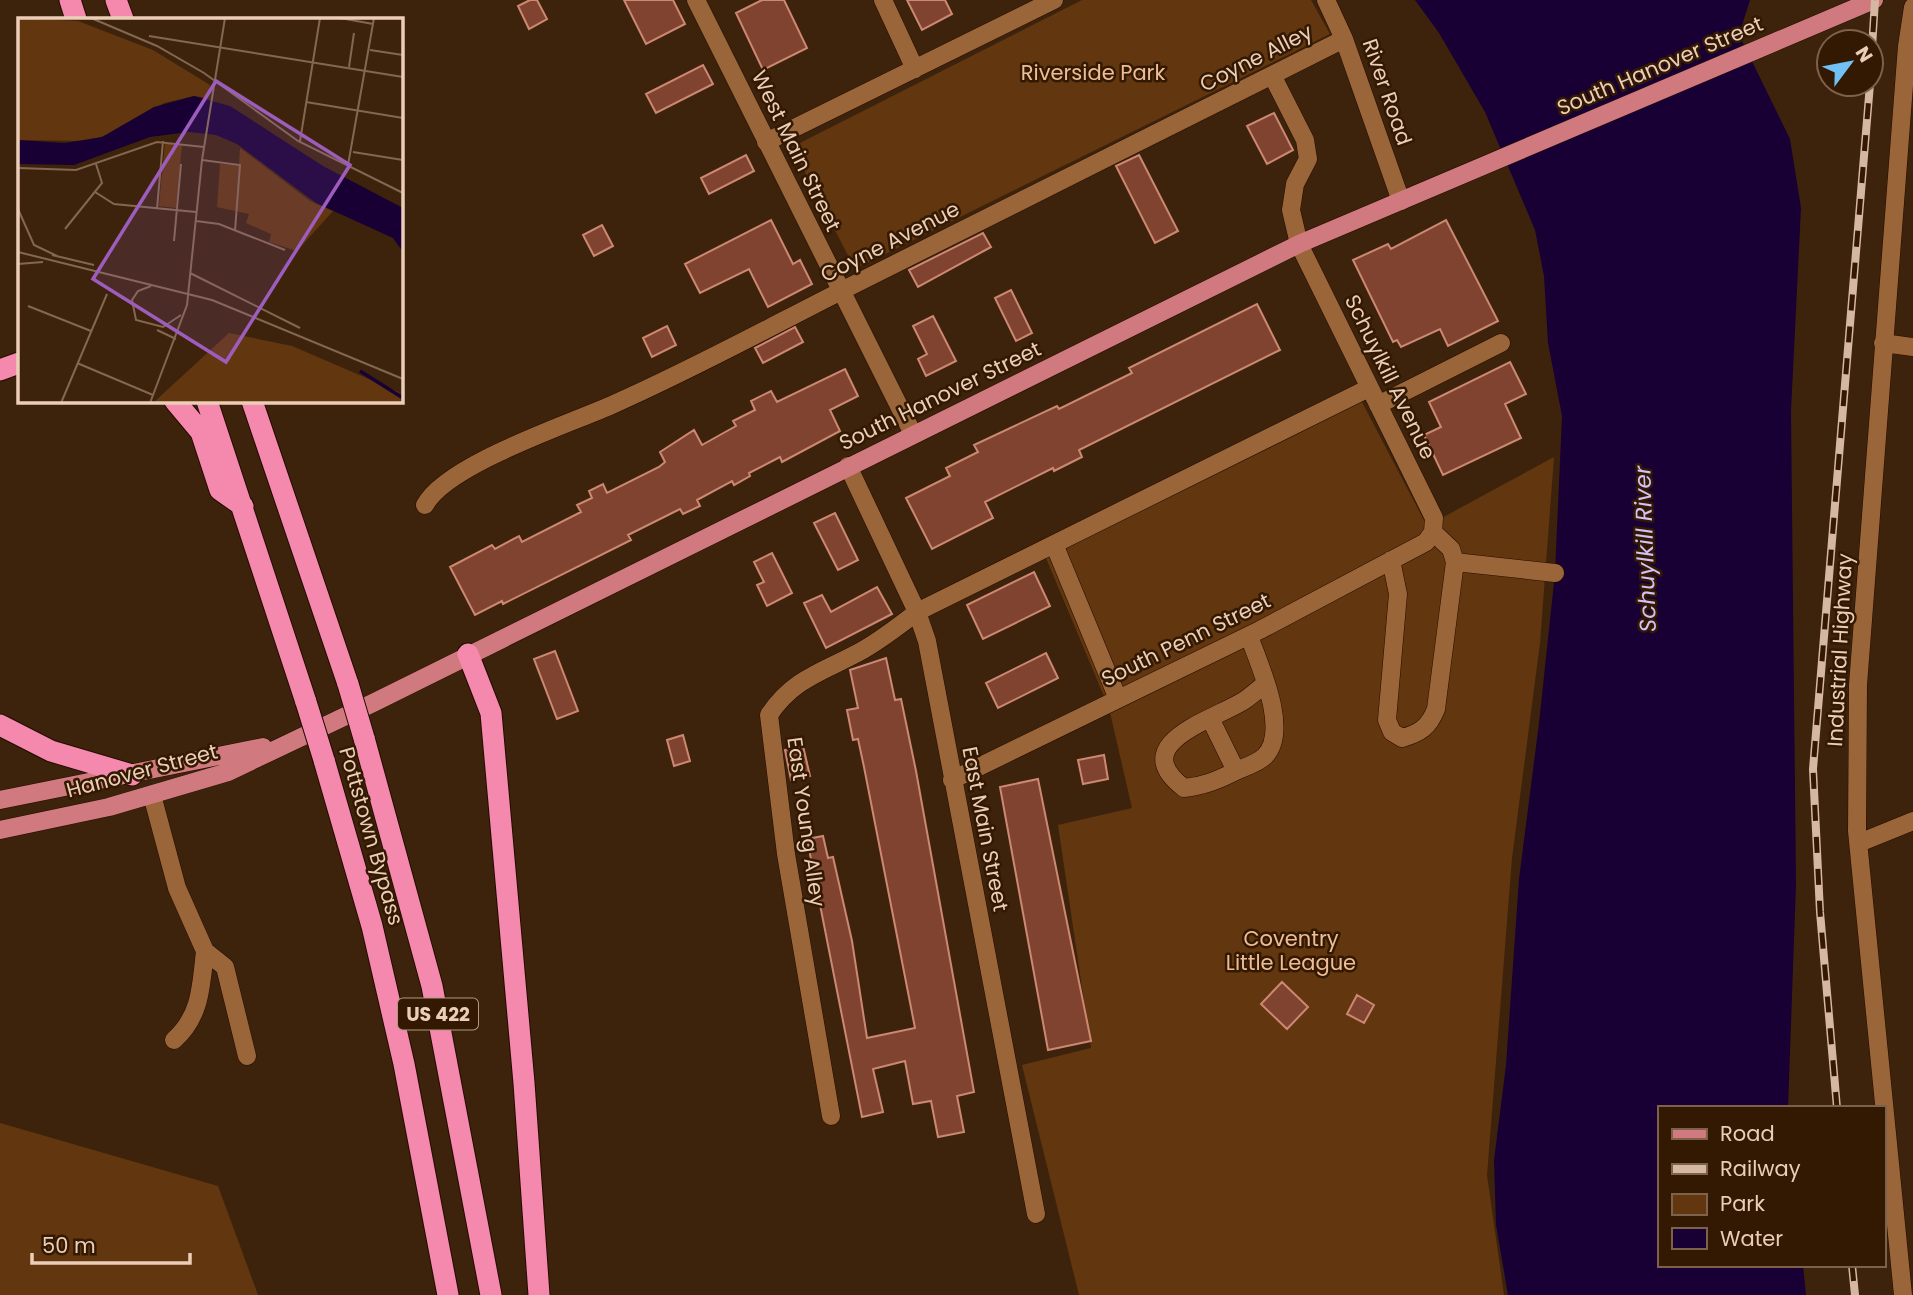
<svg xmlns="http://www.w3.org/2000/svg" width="1913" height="1295" font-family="Poppins,sans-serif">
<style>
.green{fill:#62370f}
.water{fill:#180034}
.building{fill:#80432f;stroke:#cc8872;stroke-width:2}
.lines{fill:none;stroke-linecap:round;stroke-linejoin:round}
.minor-casing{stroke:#240b00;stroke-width:19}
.major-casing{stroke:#240b00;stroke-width:19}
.highway-casing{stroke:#240b00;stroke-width:23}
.minor{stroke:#996539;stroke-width:18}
.major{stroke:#d07a7f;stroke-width:18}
.highway{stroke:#f588ad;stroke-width:21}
.rail-casing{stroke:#d6b8a2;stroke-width:8}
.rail{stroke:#331902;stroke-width:5;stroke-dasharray:16;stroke-linecap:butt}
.highway-bridge-casing{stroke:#240b00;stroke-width:23;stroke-linecap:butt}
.highway-bridge{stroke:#f588ad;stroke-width:21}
.labels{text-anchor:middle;stroke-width:5;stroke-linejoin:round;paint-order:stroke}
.shield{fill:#331902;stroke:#b49881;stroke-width:2}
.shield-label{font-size:19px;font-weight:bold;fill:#ecceb8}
.street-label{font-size:21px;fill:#ecceb8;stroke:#331902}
.park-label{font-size:21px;fill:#eebc95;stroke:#331902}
.water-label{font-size:23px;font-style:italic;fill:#d3c1f8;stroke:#331902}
.inset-river{fill:none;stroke:#180034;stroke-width:3.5}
.inset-road{fill:none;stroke:#846751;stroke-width:2}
.view{fill:#9d5dbd;fill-opacity:0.15;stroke:#9d5dbd;stroke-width:3.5}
.inset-edge{fill:none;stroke:#ecceb8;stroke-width:3.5}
</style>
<rect width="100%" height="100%" fill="#3e230c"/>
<path class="green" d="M1082 0H1311L1330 34 855 269 792 147Z
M1354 387 1427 526 1554 457 1540 643 1512 858 1487 1175 1504 1295H1079L1022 1065 1091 1048 1058 825 1132 808 1109 708 1043 551Z
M0 1123 218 1186 258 1295H0Z"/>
<path class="water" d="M1415 0H1750L1739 35 1790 139 1801 208 1791 411 1796 884 1788 1108H1659V1265H1803L1806 1295H1508L1496 1225 1494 1160 1506 1065 1519 879 1539 723 1555 573 1562 416 1548 343 1544 276 1535 230 1485 112 1439 33Z"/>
<path class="building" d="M530 0H537L547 19 529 29 518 6Z
M624 0H673L685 24 646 44Z
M762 0H784L807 48 763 70 736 13Z
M907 0H945L952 14 922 30Z
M703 65 713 84 656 113 646 94Z
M1274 113 1293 150 1267 164 1247 126Z
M746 155 754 171 709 194 701 178Z
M1139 155 1178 231 1155 243 1116 166Z
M771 220 793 264 800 260 812 284 768 307 749 269 700 293 685 264Z
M1446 220 1498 321 1448 346 1440 329 1401 347 1397 340 1393 342 1353 260 1388 244 1391 249Z
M602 225 613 246 594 256 583 235Z
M983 233 991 247 918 287 909 270Z
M1011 290 1032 333 1016 341 995 298Z
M1257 304 1280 350 1079 450 1082 457 1054 471 1053 468 985 502 993 518 932 549 906 498 950 476 946 468 978 452 974 445 1057 406 1059 409 1132 373 1129 368Z
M933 316 956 361 926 376 918 359 927 354 913 326Z
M667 326 676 345 652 357 643 338Z
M795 327 803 342 763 363 755 348Z
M1510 362 1526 394 1505 404 1521 438 1443 475 1424 435 1441 427 1429 402Z
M845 369 858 396 830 410 840 431 782 462 780 457 749 473 750 476 734 485 732 481 697 500 700 506 683 514 680 509 628 535 631 540 503 604 502 601 475 615 450 567 492 545 495 549 519 536 522 542 581 512 577 505 592 498 589 491 603 484 607 493 659 467 665 462 660 452 694 430 702 445 736 426 733 421 755 410 751 401 771 391 777 402Z
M835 513 858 560 838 570 814 523Z
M772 553 792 593 767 606 757 585 764 582 754 562Z
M1034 572 1050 606 983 639 967 605Z
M877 587 892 614 826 648 804 603 822 595 831 612Z
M555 651 578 711 557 719 534 659Z
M1046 653 1058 678 998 708 986 683Z
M886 658 895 700 901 699 916 771 974 1092 957 1096 964 1132 938 1137 931 1101 913 1104 905 1061 873 1069 883 1112 862 1117 807 839 823 836 828 858 833 857 852 941 867 1038 915 1028 864 767 858 739 853 740 847 710 858 708 850 670Z
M683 735 690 761 674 766 667 740Z
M803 746 810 776 791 780 785 750Z
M1104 755 1108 779 1083 784 1078 760Z
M1038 779 1091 1041 1048 1050 1000 787Z
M1282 982 1308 1007 1287 1029 1261 1004Z
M1357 995 1374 1005 1364 1023 1347 1014Z"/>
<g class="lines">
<g class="minor-casing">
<path id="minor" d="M696 0 913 434
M883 0 915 69
M1326 0 1344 39 1401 201
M766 142 1054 0
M1883 343 1913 347
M1378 405 1501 343
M848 466 917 612 927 641 1036 1214
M425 505C447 464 570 424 614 404 698 367 779 322 861 281 1022 200 1183 120 1344 39
M1054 544 1118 699
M1391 560 1398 594 1387 720 1392 732 1402 738C1420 733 1429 727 1436 709L1455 562 1451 549 1433 532
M1455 562 1555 573
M1249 636C1259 664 1290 730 1265 756 1258 763 1245 767 1236 771 1218 780 1204 786 1184 788 1125 743 1214 720 1245 700 1252 695 1259 689 1266 683
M1210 718 1236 771
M952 780 1260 630 1426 542 1433 532 1434 518 1299 244 1291 210 1295 184 1308 159 1305 140 1272 75
M152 795 177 888 205 951 225 967 247 1056
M1859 843 1913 821
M174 1040C201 1016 201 986 205 951
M831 1116 786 854 769 715C794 677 826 671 863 650 882 639 899 626 917 612L1369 388
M1903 1295 1857 831 1858 685 1907 46 1913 7"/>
</g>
<g class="major-casing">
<path id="major" d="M0 800 263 747
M0 830 109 807 228 772 375 702 1299 244 1874 0"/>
</g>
<g class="highway-casing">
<path id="highway" d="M70 0 76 19
M116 0 123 19
M0 370 19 363
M175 401 201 432 220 490 243 506
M207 401 306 702
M252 401 348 684
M468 654 491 713 524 1083 539 1295
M0 725 51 751 132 775
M364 738 432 986 491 1295
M324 760 372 926 404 1064 448 1295"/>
</g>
<use href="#minor" class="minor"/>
<use href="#major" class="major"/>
<use href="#highway" class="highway"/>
<g class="rail-casing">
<path id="rail" d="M1871 64 1875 0
M1837 1108 1820 912 1813 769 1870 84
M1852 1265 1855 1295"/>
</g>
<use href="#rail" class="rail"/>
<g class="highway-bridge-casing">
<path id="highway-bridge" d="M348 684 364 738
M306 702 324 760"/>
</g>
<use href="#highway-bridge" class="highway-bridge"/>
</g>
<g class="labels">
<rect class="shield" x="398" y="998.5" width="80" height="31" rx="5"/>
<g class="shield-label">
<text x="438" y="1021">US 422</text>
</g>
<g class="street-label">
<text transform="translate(1256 58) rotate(-27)" y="7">Coyne Alley</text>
<text transform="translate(1660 66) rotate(-23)" y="7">South Hanover Street</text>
<text transform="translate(1387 92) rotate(71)" y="7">River Road</text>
<text transform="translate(796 151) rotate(64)" y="7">West Main Street</text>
<text transform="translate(890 242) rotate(-27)" y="7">Coyne Avenue</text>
<text transform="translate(1390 377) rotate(64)" y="7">Schuylkill Avenue</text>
<text transform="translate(940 396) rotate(-26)" y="7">South Hanover Street</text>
<text transform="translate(1186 640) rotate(-26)" y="7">South Penn Street</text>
<text transform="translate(1840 650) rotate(-87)" y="7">Industrial Highway</text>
<text transform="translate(142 771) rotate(-15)" y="7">Hanover Street</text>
<text transform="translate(806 822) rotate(82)" y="7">East Young Alley</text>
<text transform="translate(985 829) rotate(79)" y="7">East Main Street</text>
<text transform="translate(371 836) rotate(74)" y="7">Pottstown Bypass</text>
</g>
<g class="park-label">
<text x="1093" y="80">Riverside Park</text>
<text x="1291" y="946">Coventry<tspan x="1291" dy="24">Little League</tspan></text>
</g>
<g class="water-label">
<text transform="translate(1645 549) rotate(-92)" y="8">Schuylkill River</text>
</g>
</g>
<g transform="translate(18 18)">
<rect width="385" height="385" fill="#3e230c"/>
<path d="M0 0 60 3 135 32 192 67 190 80 176 78 146 85 89 117 69 123 0 122ZM147 125 164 126 158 190 141 188ZM222 130 292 183 315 193 279 233 251 224 253 216 228 205 231 196 199 189 202 146 221 147ZM211 315 274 328 381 374 385 385H135Z" fill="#62370f"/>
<path d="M176 78 212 88 305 148 385 190V234L375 220 298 185 219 126 198 117 171 114 132 119 56 147 0 146V122L47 125 84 119 136 89Z" fill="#180034"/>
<path class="inset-river" d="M342 353 385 380"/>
<path class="inset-road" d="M73 0 139 28 186 55 280 123 385 175M322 0 355 6M131 18 385 59M352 32 385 37M331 49 336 15M288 84 385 100M282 123 302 0M335 134 385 142M184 142 222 147 217 213M330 147 356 0M0 150 58 152 139 124 186 129M77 174 96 186 178 194M0 191 16 227 39 238M139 191 145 123M178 203 201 206 267 232M47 211 84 165 78 146M156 223 163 146M0 234 194 282 385 361M34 237 76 247M0 246 25 244M172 255 282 310M133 268 120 273 114 282 118 302 145 309 163 297M10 288 73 313M139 312 158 321M59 345 135 377M43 385 89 276M132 385 169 287 184 142 207 0"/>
<path class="view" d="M198 63 332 147 208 344 75 261Z"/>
<rect width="385" height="385" class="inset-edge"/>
</g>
<rect x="1658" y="1106" width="228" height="161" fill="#331902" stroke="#7d614b" stroke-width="2"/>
<rect x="1672" y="1129" width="35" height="10" fill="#d07a7f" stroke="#7d614b" stroke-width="2"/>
<text x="1720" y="1141" font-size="21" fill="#ecceb8">Road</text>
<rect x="1672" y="1164" width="35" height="10" fill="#d6b8a2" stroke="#7d614b" stroke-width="2"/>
<text x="1720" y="1176" font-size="21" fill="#ecceb8">Railway</text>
<rect x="1672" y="1194" width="35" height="21" fill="#62370f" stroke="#7d614b" stroke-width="2"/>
<text x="1720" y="1211" font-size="21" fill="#ecceb8">Park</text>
<rect x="1672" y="1228" width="35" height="21" fill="#180034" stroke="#7d614b" stroke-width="2"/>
<text x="1720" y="1246" font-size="21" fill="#ecceb8">Water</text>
<g transform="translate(1850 63) rotate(58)"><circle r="33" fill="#331902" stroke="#7d614b" stroke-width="2"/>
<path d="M0-5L12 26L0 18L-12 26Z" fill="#72c1f5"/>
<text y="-10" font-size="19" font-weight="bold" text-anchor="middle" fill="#ecceb8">N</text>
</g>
<path d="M32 1253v10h158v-10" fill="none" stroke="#ecceb8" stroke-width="3.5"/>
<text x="42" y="1253" font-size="21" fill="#ecceb8" stroke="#331902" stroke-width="5" paint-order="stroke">50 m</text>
</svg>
